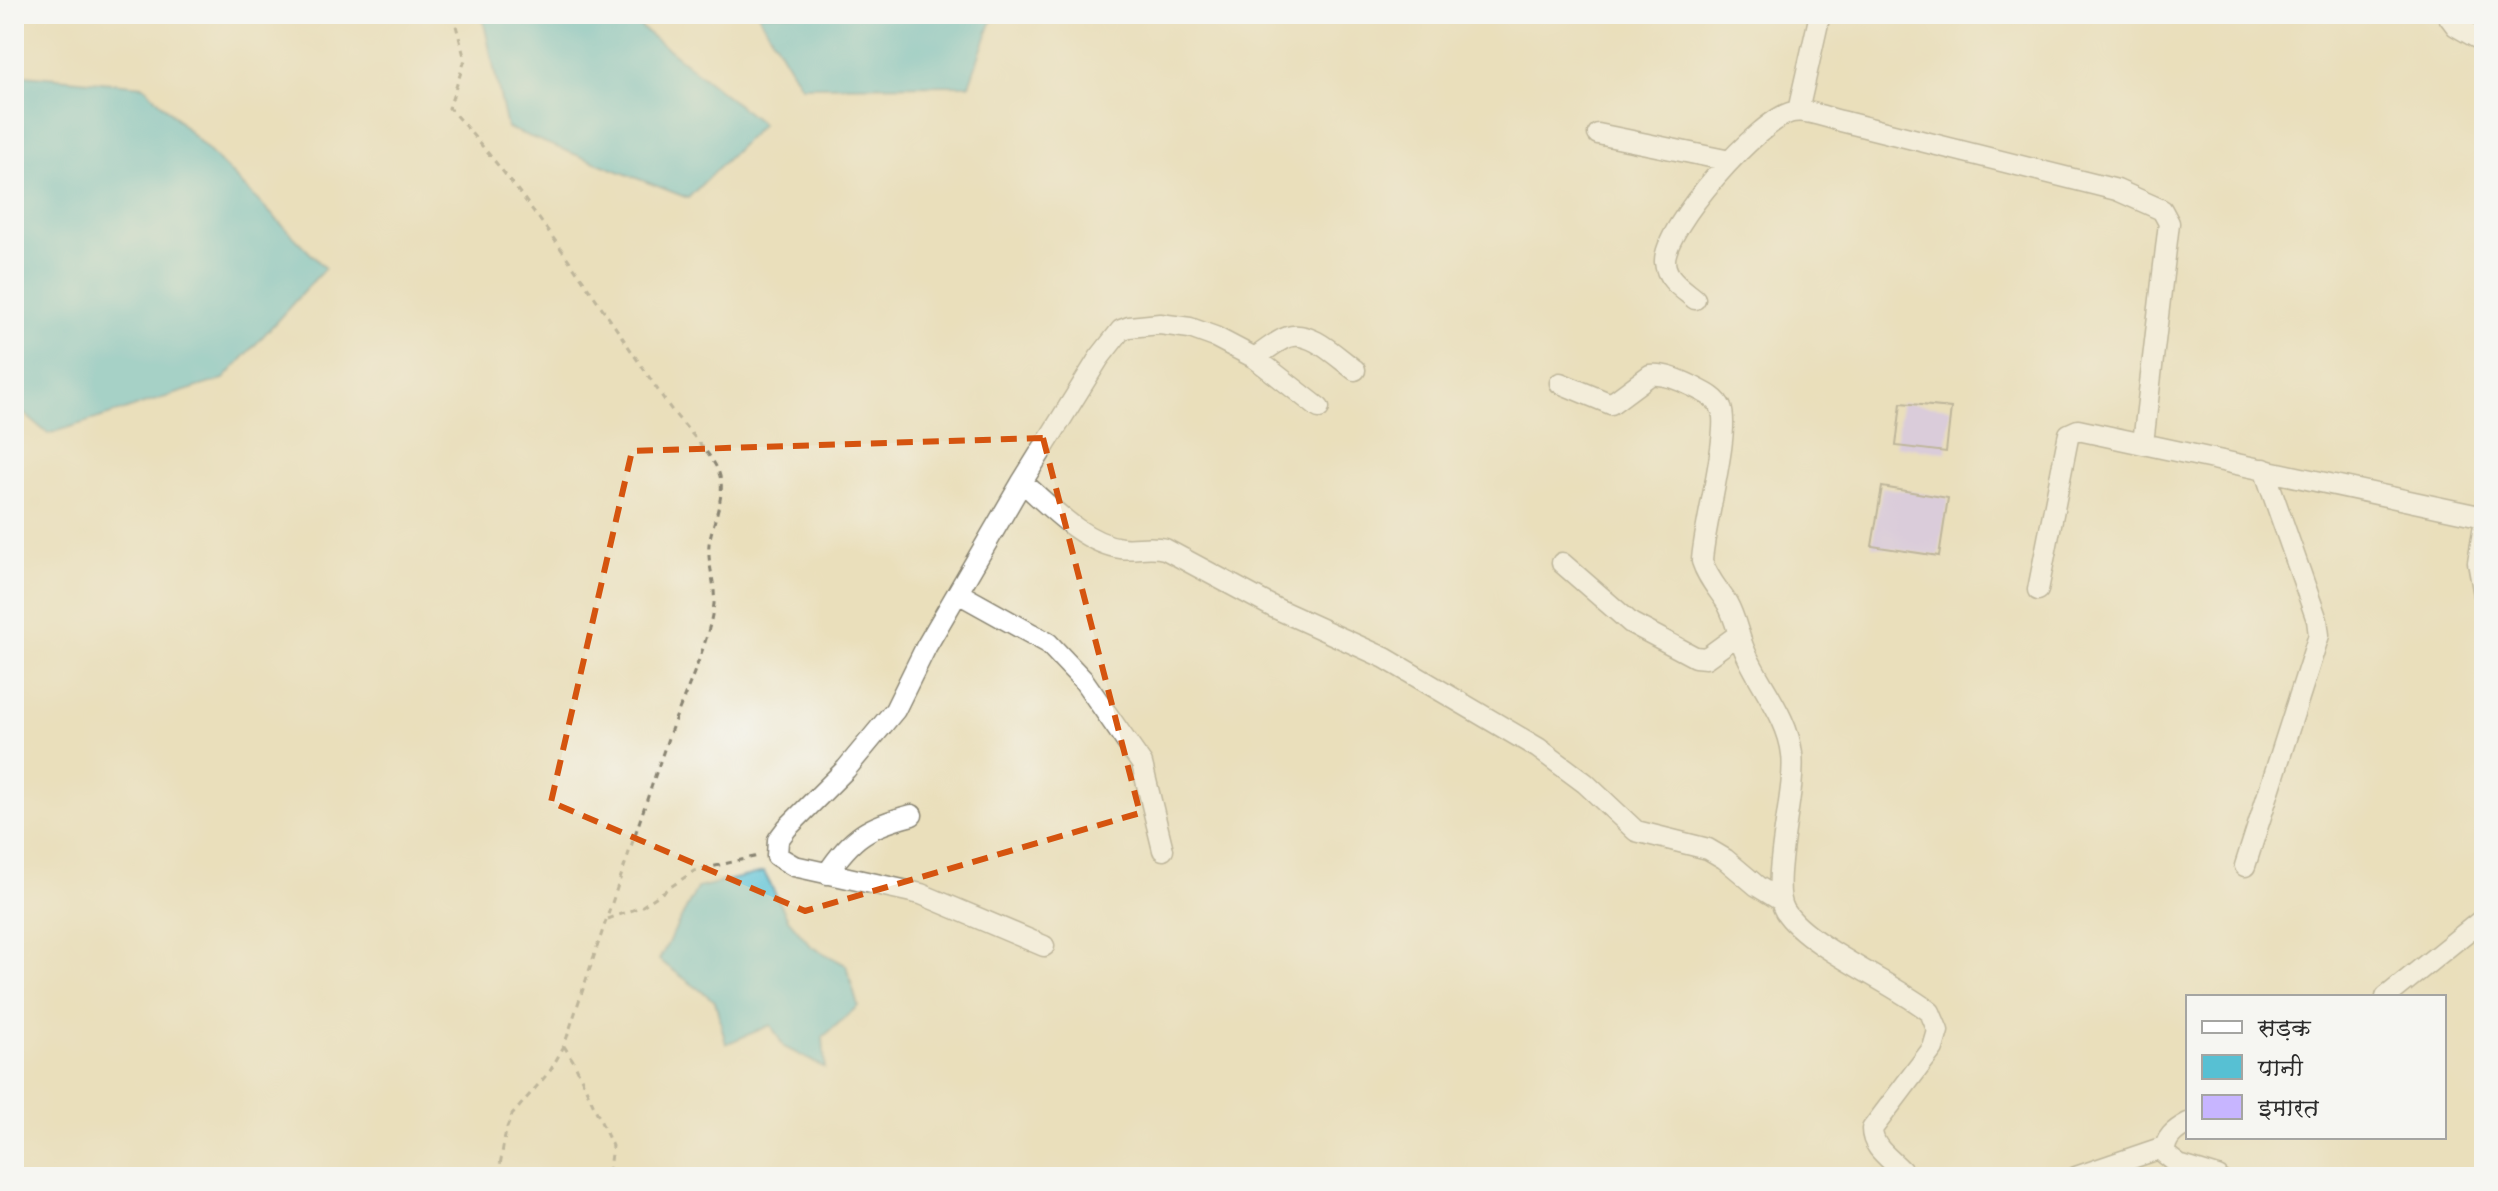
<svg xmlns="http://www.w3.org/2000/svg" width="2498" height="1191" font-family="Dekko,'Playpen Sans Deva',sans-serif">
<style>
.water{fill:#57c0d3;stroke:#41767f;stroke-width:2}
.building{fill:#c7b5ff}
.lines{fill:none;stroke-linecap:round;stroke-linejoin:round}
.minor-casing{stroke:#8a8573;stroke-width:23}
.path{stroke:#8a8573;stroke-width:3;stroke-dasharray:6 6;stroke-linecap:butt}
.minor{stroke:#fff;stroke-width:20}
.marked{fill:none;stroke:#d5540f;stroke-width:6;stroke-dasharray:16 10;stroke-linejoin:round}
</style>
<rect width="100%" height="100%" fill="#f6f6f2"/>
<filter id="ink" filterUnits="userSpaceOnUse"><feTurbulence type="fractalNoise" baseFrequency=".0125" numOctaves="2"/><feDisplacementMap in="SourceGraphic" scale="16" xChannelSelector="R" yChannelSelector="G"/><feConvolveMatrix kernelMatrix="1 2 1 2 8 2 1 2 1" color-interpolation-filters="sRGB"/></filter>
<filter id="wash" filterUnits="userSpaceOnUse"><feTurbulence type="fractalNoise" baseFrequency=".006" numOctaves="4" result="noise"/><feDisplacementMap in="SourceGraphic" scale="32" xChannelSelector="R" yChannelSelector="G"/><feGaussianBlur stdDeviation="1.8" result="paint"/><feColorMatrix in="noise" values="0 0 0 0 0 0 0 0 0 0 0 0 0 0 0 0 0 1.4 0 .05"/><feComposite in="paint" operator="in"/></filter>
<g filter="url(#wash)">
<rect width="100%" height="100%" fill="#eadfbb"/>
<path class="water" d="M482 14H624L762 124 688 198 507 128Z
M758 14H994L969 85 801 86Z
M14 74 144 86 325 268 224 379 48 434 14 405Z
M764 872 788 919 812 947 846 965 858 1006 823 1037 825 1068 784 1047 771 1025 726 1044 715 1001 659 960 697 888Z"/>
<g id="blocks">
<path class="building" d="M1901 403 1951 408 1946 452 1896 446Z
M1882 487 1948 498 1939 556 1872 546Z"/>
</g>
</g>
<g filter="url(#ink)">
<use href="#blocks" fill-opacity="0" stroke="#8a8573" stroke-width="2"/>
<g class="lines">
<g class="minor-casing">
<path id="minor" d="M2447 14 2456 26 2484 42
M1798 111 1820 14
M1598 134 1730 161
M1695 299C1683 289 1666 279 1665 262 1663 228 1760 118 1793 112 1807 109 1827 118 1841 121L2117 190 2162 210 2169 223 2143 443
M1255 358C1265 351 1276 341 1288 337 1310 329 1338 358 1355 370
M1560 383 1611 404 1650 375C1664 373 1680 380 1692 386 1701 391 1717 397 1721 408 1731 430 1703 530 1702 561 1707 577 1718 589 1727 603 1735 617 1738 634 1744 649 1758 684 1788 716 1792 754 1797 792 1768 884 1785 911 1807 946 1894 983 1930 1012L1938 1031 1933 1048 1872 1129C1872 1151 1896 1161 1907 1177
M1022 482C1050 506 1083 543 1121 548 1136 550 1149 545 1165 549L1275 608 1385 658 1538 748 1585 783 1636 831 1708 849 1725 859 1757 886 1780 900
M2484 525 2478 562 2484 595
M1562 563 1631 623 1695 657 1706 658 1739 634
M2038 590 2068 438 2069 434 2078 430 2484 517
M958 593 1048 643 1084 681 1142 764 1163 850
M2245 866 2319 635 2317 620 2264 469
M827 874C852 836 869 826 912 815
M1044 946 921 894 794 866 777 856 778 840 787 828 846 769 895 710 926 647 1022 482 1099 358 1121 330 1129 327 1160 324 1190 328 1215 337 1255 358 1319 408
M2386 997 2484 918
M2188 1123C2175 1130 2164 1138 2165 1154L2179 1165 2218 1177
M2076 1177 2164 1147"/>
</g>
<path class="path" d="M453 14 465 60 449 108C532 199 599 304 668 405 681 424 712 453 719 473 727 495 712 522 709 544 707 567 718 587 713 610 705 655 682 698 667 741 632 843 598 944 564 1046L550 1071 512 1115 506 1130 498 1177
M608 919 641 907 694 871 758 856
M564 1046 574 1062 612 1146 608 1177"/>
<use href="#minor" class="minor"/>
</g>
</g>
<path d="M0 0H2498V1191H0ZM1043 438 1140 813 805 911 551 802 632 451Z" fill="#eadfbb" fill-opacity=".55" fill-rule="evenodd"/>
<path class="marked" d="M1043 438 1140 813 805 911 551 802 632 451Z"/>
<rect width="2498" height="1191" fill="none" stroke="#f6f6f2" stroke-width="48"/>
<rect x="2186" y="995" width="260" height="144" fill="#f6f6f2" stroke="#a5a5a2" stroke-width="2"/>
<rect x="2202" y="1021" width="40" height="12" fill="#ffffff" stroke="#a5a5a2" stroke-width="2"/>
<text x="2258" y="1035" font-size="24" fill="#2b2b2b">सड़क</text>
<rect x="2202" y="1055" width="40" height="24" fill="#57c0d3" stroke="#a5a5a2" stroke-width="2"/>
<text x="2258" y="1075" font-size="24" fill="#2b2b2b">पानी</text>
<rect x="2202" y="1095" width="40" height="24" fill="#c7b5ff" stroke="#a5a5a2" stroke-width="2"/>
<text x="2258" y="1115" font-size="24" fill="#2b2b2b">इमारत</text>
</svg>
